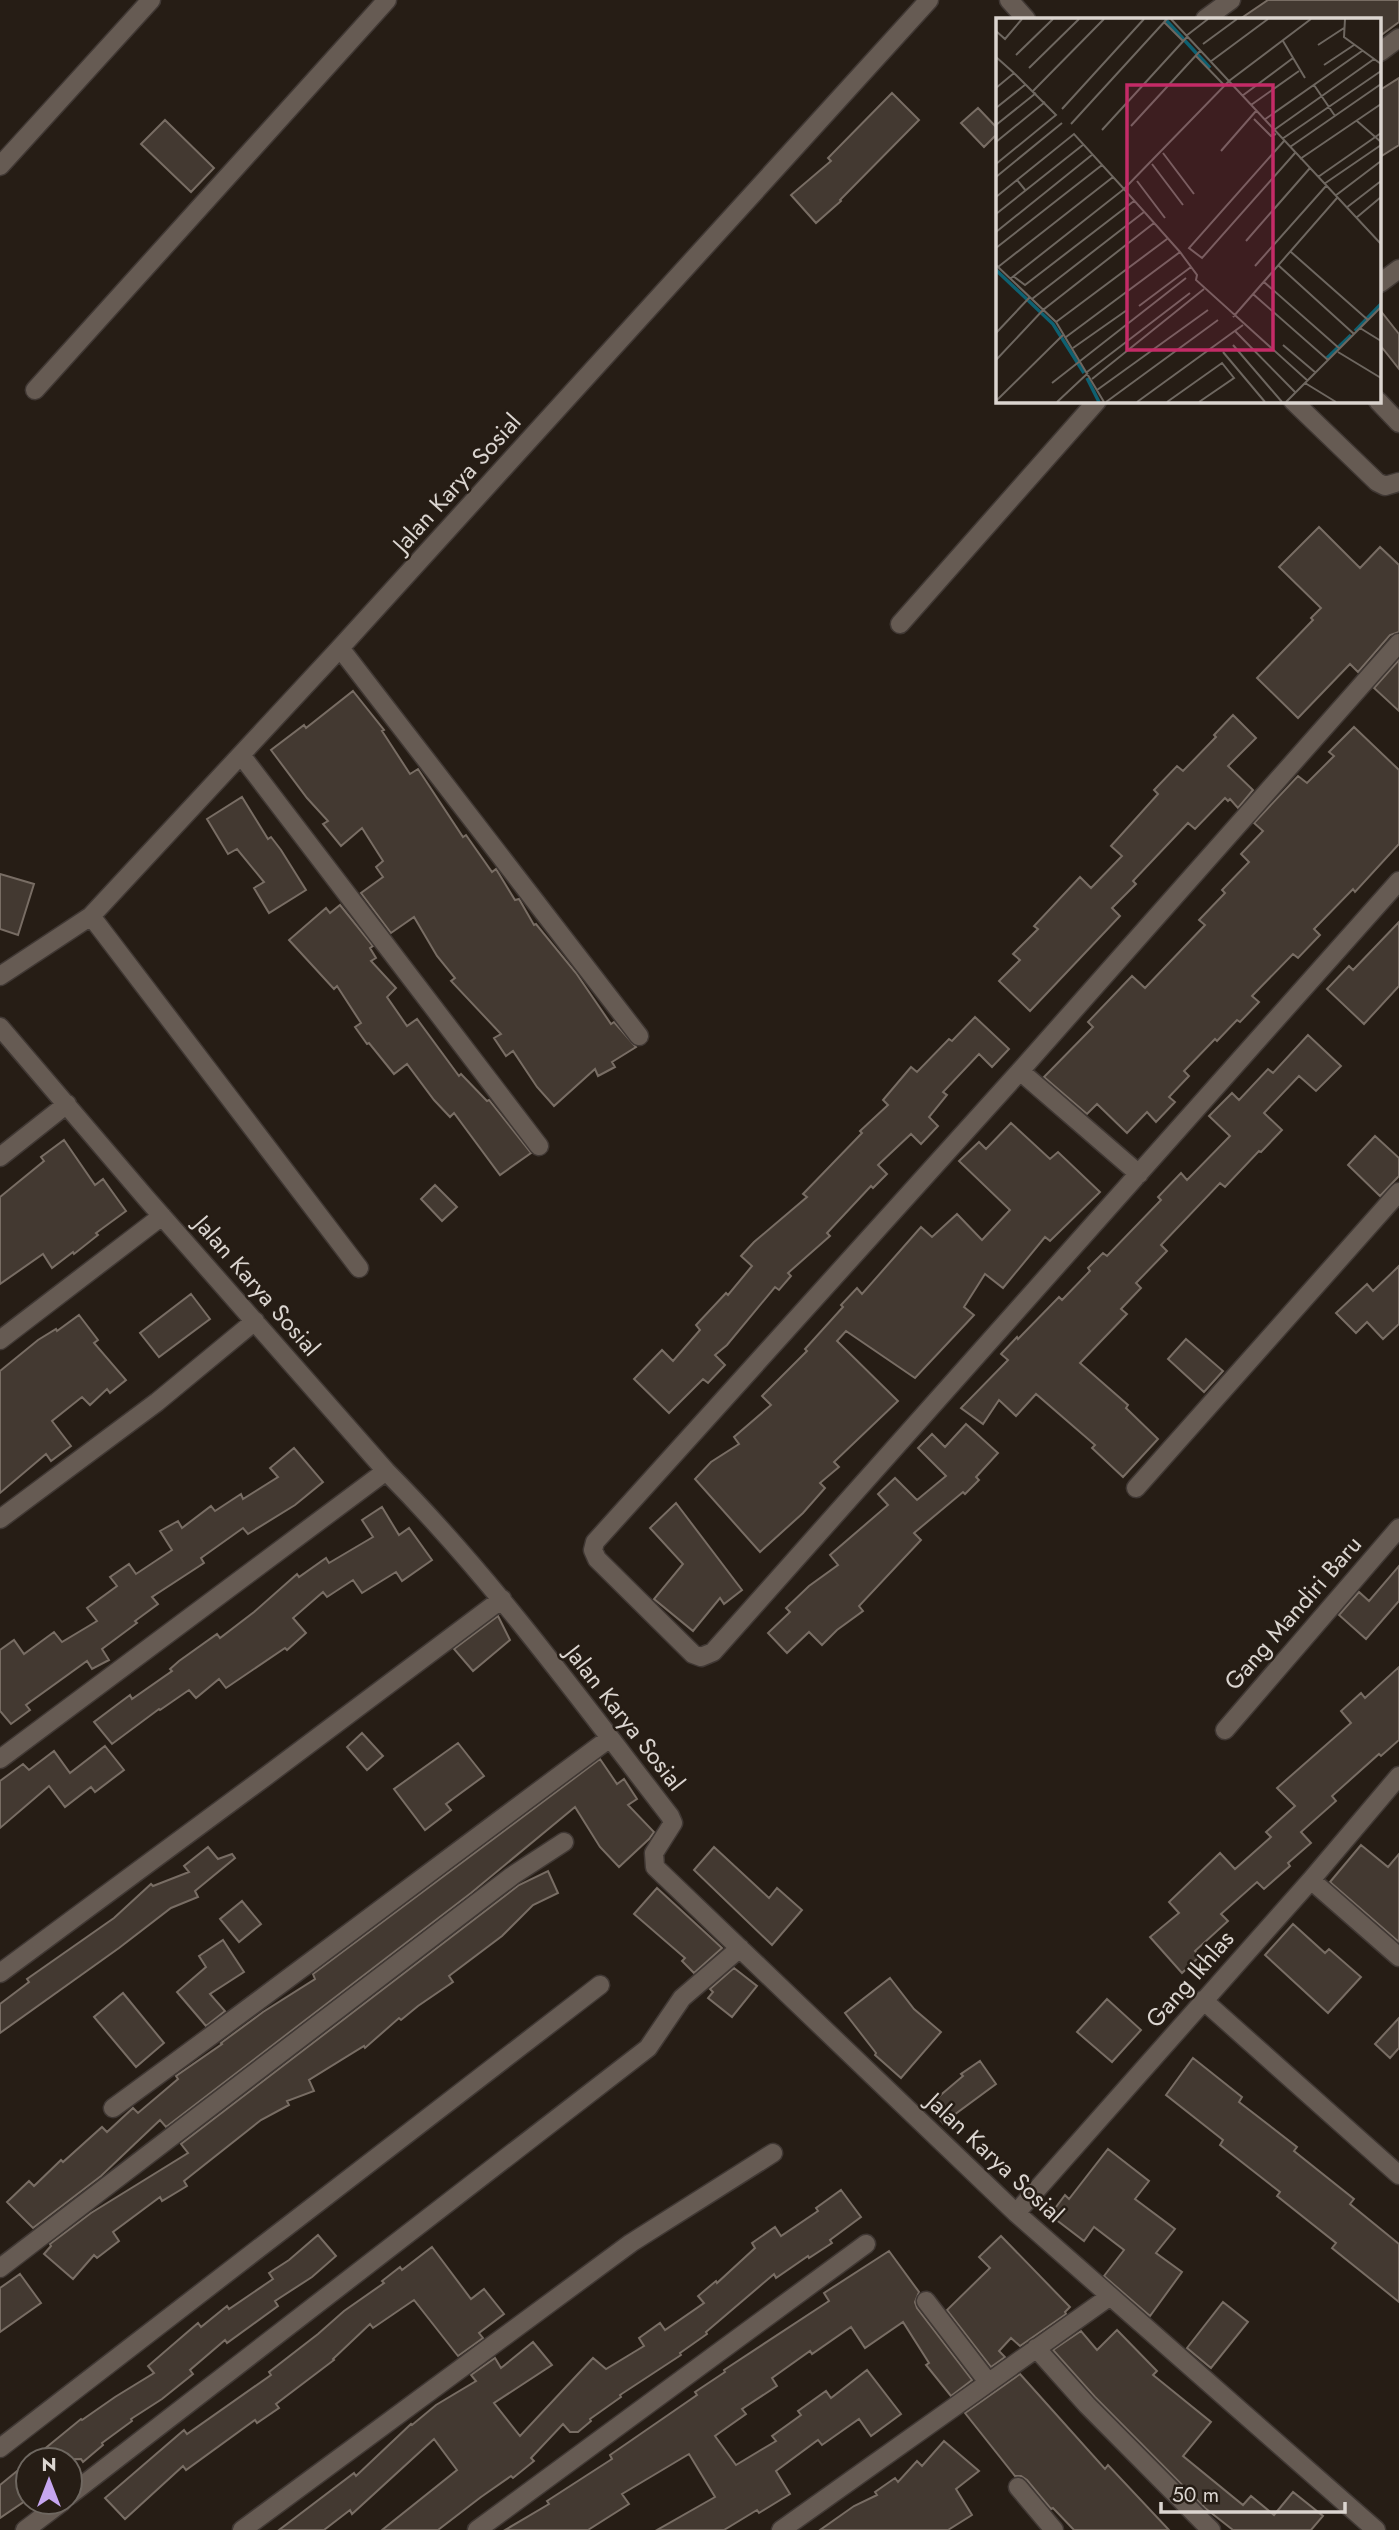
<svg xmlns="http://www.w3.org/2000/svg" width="1399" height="2530" font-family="Jost,sans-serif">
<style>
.building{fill:#433931;stroke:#786d64;stroke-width:2}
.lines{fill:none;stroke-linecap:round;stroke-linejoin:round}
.street-casing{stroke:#403834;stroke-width:21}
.street{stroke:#665b53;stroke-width:18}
.labels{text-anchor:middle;stroke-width:5;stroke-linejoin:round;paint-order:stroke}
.street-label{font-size:24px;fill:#dbd5d0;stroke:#261d15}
.inset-river{fill:none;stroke:#0e6071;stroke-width:3.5}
.inset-road{fill:none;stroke:#6e6760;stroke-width:2}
.view{fill:#c42b67;fill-opacity:0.15;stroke:#c42b67;stroke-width:3.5}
.inset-edge{fill:none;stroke:#dbd5d0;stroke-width:3.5}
</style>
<rect width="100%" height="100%" fill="#261d15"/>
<path class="building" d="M1268 0H1399V22L1380 36V19H1240Z
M1399 78V145L1380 157V90Z
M892 93 919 120 840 200 841 201 816 223 791 195 831 161 828 158Z
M978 108 998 129V133L984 147 961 123Z
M165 120 214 168 191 192 141 144Z
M1380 310 1399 334V369L1380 345Z
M1319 527 1360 568 1380 547 1399 565V632L1390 635 1358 672 1350 664 1298 718 1257 678 1313 620 1311 618 1321 608 1279 567Z
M1399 660V711L1374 688Z
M353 691 384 730 382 731 410 774 418 769 463 837 466 835 492 872 496 869 515 900 519 899 534 925 536 924 576 973 611 1024 614 1022 636 1047 612 1062 615 1067 598 1076 595 1069 554 1106 537 1087 513 1051 506 1056 494 1038 501 1034 451 981 455 978 437 956 414 917 391 933 361 893 383 877 376 867 383 861 362 828 341 846 323 824 328 821 307 798 271 750 304 725 306 728Z
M1233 715 1256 738 1228 766 1253 790 1238 808 1230 799 1228 801 1225 798 1195 829 1188 823 1133 881 1136 884 1112 908 1120 916 1030 1011 999 981 1020 960 1013 954 1038 929 1034 926 1080 877 1091 888 1122 856 1111 846 1158 794 1154 790 1177 766 1183 771 1216 737 1214 735Z
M1354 727 1399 770V844L1355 892 1353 889 1314 929 1320 935 1298 958 1293 954 1252 996 1259 1002 1240 1022 1237 1020 1217 1041 1215 1039 1184 1071 1189 1076 1169 1097 1175 1102 1156 1122 1147 1112 1127 1133 1097 1104 1087 1114 1044 1077 1093 1027 1088 1022 1132 976 1145 988 1205 925 1199 920 1225 893 1222 890 1249 862 1241 854 1263 831 1254 823 1298 776 1307 783 1334 756 1329 752Z
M242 797 268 839 271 837 281 850 306 890 269 913 254 888 264 882 237 849 228 854 207 819Z
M0 874 34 884 18 935 0 929Z
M340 905 373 946 370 948 376 958 371 961 396 988 387 997 407 1026 417 1019 459 1076 461 1074 487 1101 489 1100 531 1153 500 1175 454 1113 450 1117 434 1100 407 1064 394 1074 369 1043 367 1044 355 1027 361 1023 337 986 334 989 289 940 326 908 330 913Z
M1399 922V986L1364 1024 1327 989 1349 966 1353 970Z
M975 1017 1009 1049 992 1067 979 1054 943 1092 947 1095 929 1117 938 1126 921 1144 911 1134 878 1165 887 1174 873 1188 871 1186 827 1233 830 1236 788 1273 791 1276 779 1290 775 1287 727 1345 715 1355 725 1365 708 1383 703 1379 669 1413 634 1379 662 1350 673 1361 700 1330 696 1325 726 1293 728 1295 752 1266 741 1256 754 1242 807 1197 803 1194 862 1133 860 1131 888 1105 883 1100 911 1067 917 1072 949 1039 952 1041Z
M1308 1035 1341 1066 1316 1091 1299 1076 1264 1113 1282 1130 1261 1152 1259 1151 1225 1187 1220 1183 1161 1245 1167 1251 1136 1283 1141 1288 1121 1309 1127 1314 1080 1363 1128 1405 1126 1408 1158 1439 1123 1477 1092 1448 1095 1445 1036 1394 1016 1416 999 1400 983 1424 961 1408 1008 1360 1001 1354 1017 1337 1018 1339 1059 1297 1062 1300 1090 1271 1088 1268 1103 1253 1107 1256 1161 1200 1158 1197 1181 1173 1187 1180 1230 1136 1209 1116 1232 1093 1239 1100 1268 1069 1273 1073Z
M1011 1123 1050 1159 1058 1152 1100 1192 1050 1241 1045 1237 1003 1288 985 1274 964 1307 974 1315 915 1378 846 1331 837 1341 898 1401 834 1462 839 1467 820 1483 825 1488 803 1513 760 1552 695 1479 711 1462 739 1444 734 1437 771 1405 762 1396 807 1351 805 1349 843 1307 841 1305 857 1288 862 1294 921 1227 932 1237 957 1214 982 1240 1010 1210 959 1161 979 1142 986 1149Z
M1375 1136 1399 1158V1176L1380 1196 1348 1165Z
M64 1140 95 1185 103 1179 126 1211 96 1233 98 1235 74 1254 73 1252 52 1268 43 1254 0 1284V1197L44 1161 41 1157Z
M435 1185 457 1207 442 1221 421 1199Z
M1399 1266V1324L1383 1339 1367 1322 1356 1333 1336 1313 1367 1284 1373 1291Z
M191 1294 210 1319 159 1357 140 1333Z
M79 1315 98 1340 94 1343 126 1380 110 1393 107 1389 90 1405 82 1397 52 1421 71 1446 51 1461 46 1454 0 1493V1371L38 1340 56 1329 57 1331Z
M1186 1339 1223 1371 1204 1392 1168 1359Z
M966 1424 998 1453 976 1477 979 1480 965 1494 963 1492 914 1533 921 1540 859 1606 863 1611 837 1630 822 1645 809 1632 787 1653 768 1633 790 1612 786 1608 809 1586 838 1565 830 1555 888 1505 878 1494 895 1478 917 1500 946 1476 918 1448 932 1434 945 1447Z
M294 1448 323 1482 295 1505 248 1534 243 1528 201 1558 204 1563 152 1597 158 1604 135 1621 137 1623 102 1649 109 1660 92 1669 87 1661 26 1705 30 1710 11 1724 0 1711V1650L14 1640 24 1654 54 1632 62 1642 97 1621 87 1608 117 1586 110 1577 129 1564 136 1574 172 1550 160 1531 178 1521 182 1528 211 1506 215 1511 241 1494 243 1499 278 1477 270 1468Z
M676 1503 742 1590 724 1604 720 1598 693 1631 654 1599 683 1564 650 1528Z
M382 1507 399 1535 409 1528 432 1560 402 1581 396 1572 362 1593 353 1580 327 1597 323 1592 293 1618 306 1633 287 1650 285 1648 226 1688 219 1679 196 1698 189 1690 160 1710 159 1709 112 1744 94 1722 130 1695 132 1699 172 1671 170 1669 179 1661 217 1634 220 1638 254 1612 297 1574 299 1577 326 1558 329 1563 373 1537 362 1520Z
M1399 1566V1601L1366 1639 1339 1615 1359 1592 1369 1601Z
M498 1616 510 1640 473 1671 454 1649Z
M1399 1667V1740L1381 1756 1379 1754 1332 1796 1336 1801 1301 1832 1311 1843 1288 1863 1290 1866 1264 1889 1257 1882 1221 1914 1228 1921 1195 1951 1200 1956 1182 1973 1150 1937 1179 1913 1169 1902 1220 1853 1235 1869 1271 1837 1266 1832 1295 1806 1277 1788 1351 1723 1341 1711 1361 1693 1365 1698Z
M362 1733 383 1756 367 1770 347 1747Z
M458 1743 484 1776 446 1804 451 1810 425 1830 394 1789Z
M105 1746 124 1770 95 1792 91 1787 65 1807 49 1786 0 1828V1781L23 1764 29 1770 54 1751 70 1773Z
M600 1759 617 1784 624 1779 637 1799 628 1805 654 1832 649 1839 619 1867 600 1847 575 1807 471 1893 166 2127 160 2120 101 2176 33 2228 7 2202 29 2181 34 2186 61 2160 63 2162 102 2127 107 2132 133 2108 138 2113 178 2079 176 2076 222 2044 221 2043 263 2012 315 1979 313 1974Z
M1361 1845 1388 1867 1399 1854V1942L1330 1882Z
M208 1847 218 1859 232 1854 235 1858 195 1891 198 1897 171 1908 119 1948 0 2033V2004L29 1982 27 1979 114 1918 151 1884 153 1886 189 1872 184 1866Z
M714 1847 769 1898 777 1888 802 1910 772 1945 694 1870Z
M548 1871 558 1893 533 1905 502 1936 449 1976 453 1982 418 2006 401 2020 399 2018 365 2048 364 2046 309 2080 314 2091 287 2101 289 2105 261 2120 184 2181 187 2186 162 2201 160 2197 113 2232 119 2241 97 2258 94 2255 73 2279 44 2254 51 2246 50 2244 91 2213 188 2153 181 2144 519 1885Z
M657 1888 722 1948 694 1973 682 1961 685 1958 634 1914Z
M242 1901 261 1924 239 1942 220 1919Z
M1293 1924 1325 1953 1329 1949 1361 1977 1328 2013 1265 1955Z
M223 1940 244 1972 210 1994 225 2011 206 2026 177 1992 206 1967 199 1956Z
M734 1968 757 1986 732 2017 708 1998 713 1992 710 1989Z
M890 1978 914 2009 941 2032 901 2078 875 2055 876 2053 845 2013Z
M123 1993 164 2043 136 2067 94 2017Z
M1107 1999 1141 2030 1112 2062 1077 2032Z
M1399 2018V2048L1390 2058 1375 2044Z
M1193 2058 1242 2097 1239 2102 1297 2147 1294 2151 1354 2199 1350 2204 1399 2244V2302L1332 2248 1336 2243 1277 2196 1280 2192 1220 2145 1223 2140 1166 2095Z
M980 2061 996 2084 943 2123 929 2105 963 2076 961 2074Z
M1108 2149 1149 2181 1135 2199 1175 2229 1156 2253 1182 2272 1150 2316 1104 2276 1124 2250 1094 2227 1084 2241 1050 2215 1065 2195 1069 2199Z
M841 2190 861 2217 830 2240 832 2243 809 2258 808 2256 776 2278 774 2274 706 2332 707 2334 680 2353 681 2355 620 2395 621 2397 590 2419 591 2421 578 2432H570L563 2424 531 2458 534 2461 513 2478 511 2476 481 2497 438 2530H382L457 2470 434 2439 352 2514 350 2510 324 2530H279L354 2473 356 2476 411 2424 412 2425 436 2405 476 2381 471 2375 495 2358 501 2368 533 2342 552 2365 494 2403 520 2436 593 2358 606 2369 644 2346 639 2338 660 2323 665 2330 704 2303 698 2296 716 2281 717 2283 755 2248 752 2243 775 2227 781 2236 818 2211 816 2208Z
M318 2235 336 2256 312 2277 275 2301 278 2306 227 2343 225 2340 190 2370 193 2374 162 2399 131 2419 132 2421 102 2443 103 2445 83 2462 81 2459 31 2460 81 2419 82 2420 115 2397 154 2373 148 2366 198 2323 201 2327 227 2306 229 2309 273 2279 269 2273 289 2260Z
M1001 2236 1070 2307 1065 2312 1066 2314 1020 2346 1011 2338 999 2351 1005 2357 991 2367 947 2310 990 2268 979 2257Z
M432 2247 471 2299 484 2289 504 2314 479 2333 483 2338 458 2356 414 2300 373 2328 370 2324 333 2359 334 2360 276 2404 279 2408 257 2423 255 2420 186 2470 183 2466 125 2519 105 2498 184 2430 187 2434 271 2375 269 2372 318 2334 344 2311 384 2283 382 2281 400 2267 402 2270Z
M889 2251 919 2292 915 2302 917 2308 972 2380 951 2396 926 2365 929 2363 903 2322 865 2348 851 2327 812 2354 810 2351 772 2378 777 2386 742 2409 746 2414 715 2436 736 2465 776 2441 772 2436 801 2415 798 2411 826 2391 831 2398 867 2370 901 2414 871 2436 859 2419 822 2445 818 2440 776 2471 790 2494 759 2513 757 2510 724 2530H657L715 2497 689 2454 622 2494 629 2504 588 2530H505L549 2504 547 2501 612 2459 610 2455 697 2395 695 2392 725 2372 724 2370 829 2301 824 2293Z
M20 2274 41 2303 0 2332V2288Z
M1223 2302 1248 2322 1211 2368 1187 2348Z
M1117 2330 1157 2371 1153 2375 1211 2422 1183 2456 1243 2505 1251 2496 1274 2515 1293 2492 1323 2516 1311 2530H1233L1205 2508 1095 2397 1053 2350 1081 2331 1097 2350Z
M1020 2374 1105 2469 1108 2465 1169 2530H1074L1053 2508 1051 2509 1027 2480 1021 2476H1015L965 2413Z
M944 2441 979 2471 956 2489 972 2515 948 2530H820L854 2506 877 2495 875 2492 895 2478 898 2482 917 2461 922 2466Z
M28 2462V2499L0 2518V2485Z"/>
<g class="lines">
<g class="street-casing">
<path id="street" d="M1009 0 1026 19
M1205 19 1231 0
M1380 52 1399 38
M0 166 151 0
M1380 283 1399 269
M35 390 387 0
M1293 401 1377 482 1385 486 1399 482
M1378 401 1399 423
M900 624 1097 401
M1399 643 1020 1071 595 1542 593 1550 597 1559 693 1654 701 1657 713 1652 1399 881
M340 648 639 1036
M241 755 539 1146
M91 916 359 1268
M0 976 91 916 340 648 929 0
M0 1027 146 1198 386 1471C491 1577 579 1698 670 1816L673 1823 654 1853 655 1867 1016 2213 1376 2530
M1020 1071 1139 1174
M0 1157 67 1104
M0 1340 162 1216
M1136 1488 1399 1192
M0 1519 157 1402 255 1321
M1225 1730 1399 1528
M0 1759 386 1471
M1311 1880 1399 1957
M0 1973 265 1777 502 1599
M1203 2000 1399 2175
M113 2108C280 1986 444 1861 610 1738
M1016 2213 1311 1880 1399 1776
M0 2268 512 1876 564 1842
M926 2301 988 2382
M1036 2348 1087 2405 1211 2530
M0 2448 600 1985
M1018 2487 1054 2530
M70 2495 648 2048 682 1998 740 1948
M25 2530 62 2502
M242 2530 631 2243 773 2153
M477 2530 866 2244
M781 2530 1109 2297"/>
</g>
<use href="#street" class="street"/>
</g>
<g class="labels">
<g class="street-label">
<text transform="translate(457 483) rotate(-48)" y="8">Jalan Karya Sosial</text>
<text transform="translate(257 1286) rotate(49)" y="8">Jalan Karya Sosial</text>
<text transform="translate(1293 1613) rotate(-49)" y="8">Gang Mandiri Baru</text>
<text transform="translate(625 1718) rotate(52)" y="8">Jalan Karya Sosial</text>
<text transform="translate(1190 1979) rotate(-49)" y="8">Gang Ikhlas</text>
<text transform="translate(995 2158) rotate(43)" y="8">Jalan Karya Sosial</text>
</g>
</g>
<g transform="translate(996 18)">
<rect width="385" height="385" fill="#261d15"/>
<path class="inset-river" d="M169 1 214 50M0 252 57 306 88 355M359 313 385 286M331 340 355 317M91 360 103 384"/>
<path class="inset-road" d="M175 1 385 226M349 1 348 19 385 46M168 4 187 23M0 13 9 21 26 1M190 18 212 1M287 23 309 60M207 26 241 1M322 27 348 10M20 37 57 1M199 37 228 67M0 39 18 55M214 44 272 1M328 47 358 27M33 50 83 1M318 67 339 98M0 70 18 55 60 97 0 146M37 73 108 1M246 78 297 40M255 87 303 53M0 90 30 66M66 91 148 1M258 101 275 118 280 116M268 102 366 33M361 103 385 124M75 106 171 1M0 107 40 75M135 108 204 33M106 112 191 19M278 112 378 41M286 121 385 53M288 123 193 230 206 240 299 135M0 124 49 84M294 129 385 66M225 133 260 93M167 135 198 176M304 141 385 86M156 146 187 187M0 159 66 105M322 159 385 115M141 163 169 200M328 166 385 127M30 173 21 162 78 116 128 171 233 63 315 1M339 178 385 143M0 179 21 162M350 190 385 163M0 196 88 126M360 200 385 179M0 214 97 136M250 223 314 150M0 230 106 147M295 234 372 302M0 247 60 304 108 384M282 247 358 316M259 248 330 168M2 249 117 159M17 258 29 267 138 183M14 261 128 171 184 234 201 257 200 262 312 363M268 264 344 331M257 276 332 342M36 281 148 194M143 288 195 249M237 299 341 180M60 304 171 221M364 310 385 323M239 313 299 374M0 315 34 279M70 319 184 234M237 327 286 384M287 327 320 355M77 330 131 292M227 334 269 384M342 334 385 360M0 342 47 292 158 205M91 354 194 275M96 361 208 271M56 365 190 260M309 365 340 384M101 372 212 292M0 383 68 316M61 384 92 355M110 384 222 302M141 384 247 307M171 384 226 345 238 360 203 384M290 384 385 289"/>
<path class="view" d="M131 67H277V332H131Z"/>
<rect width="385" height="385" class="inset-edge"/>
</g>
<g transform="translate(49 2481)"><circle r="33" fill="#261d15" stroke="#6e6760" stroke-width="2"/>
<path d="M0-5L12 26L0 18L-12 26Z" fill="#c6a6f0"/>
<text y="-10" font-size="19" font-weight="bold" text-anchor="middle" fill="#dbd5d0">N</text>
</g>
<path d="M1161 2502v10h184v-10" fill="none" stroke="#dbd5d0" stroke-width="3.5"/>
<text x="1172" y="2502" font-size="21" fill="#dbd5d0" stroke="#261d15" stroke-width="5" paint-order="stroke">50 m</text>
</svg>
